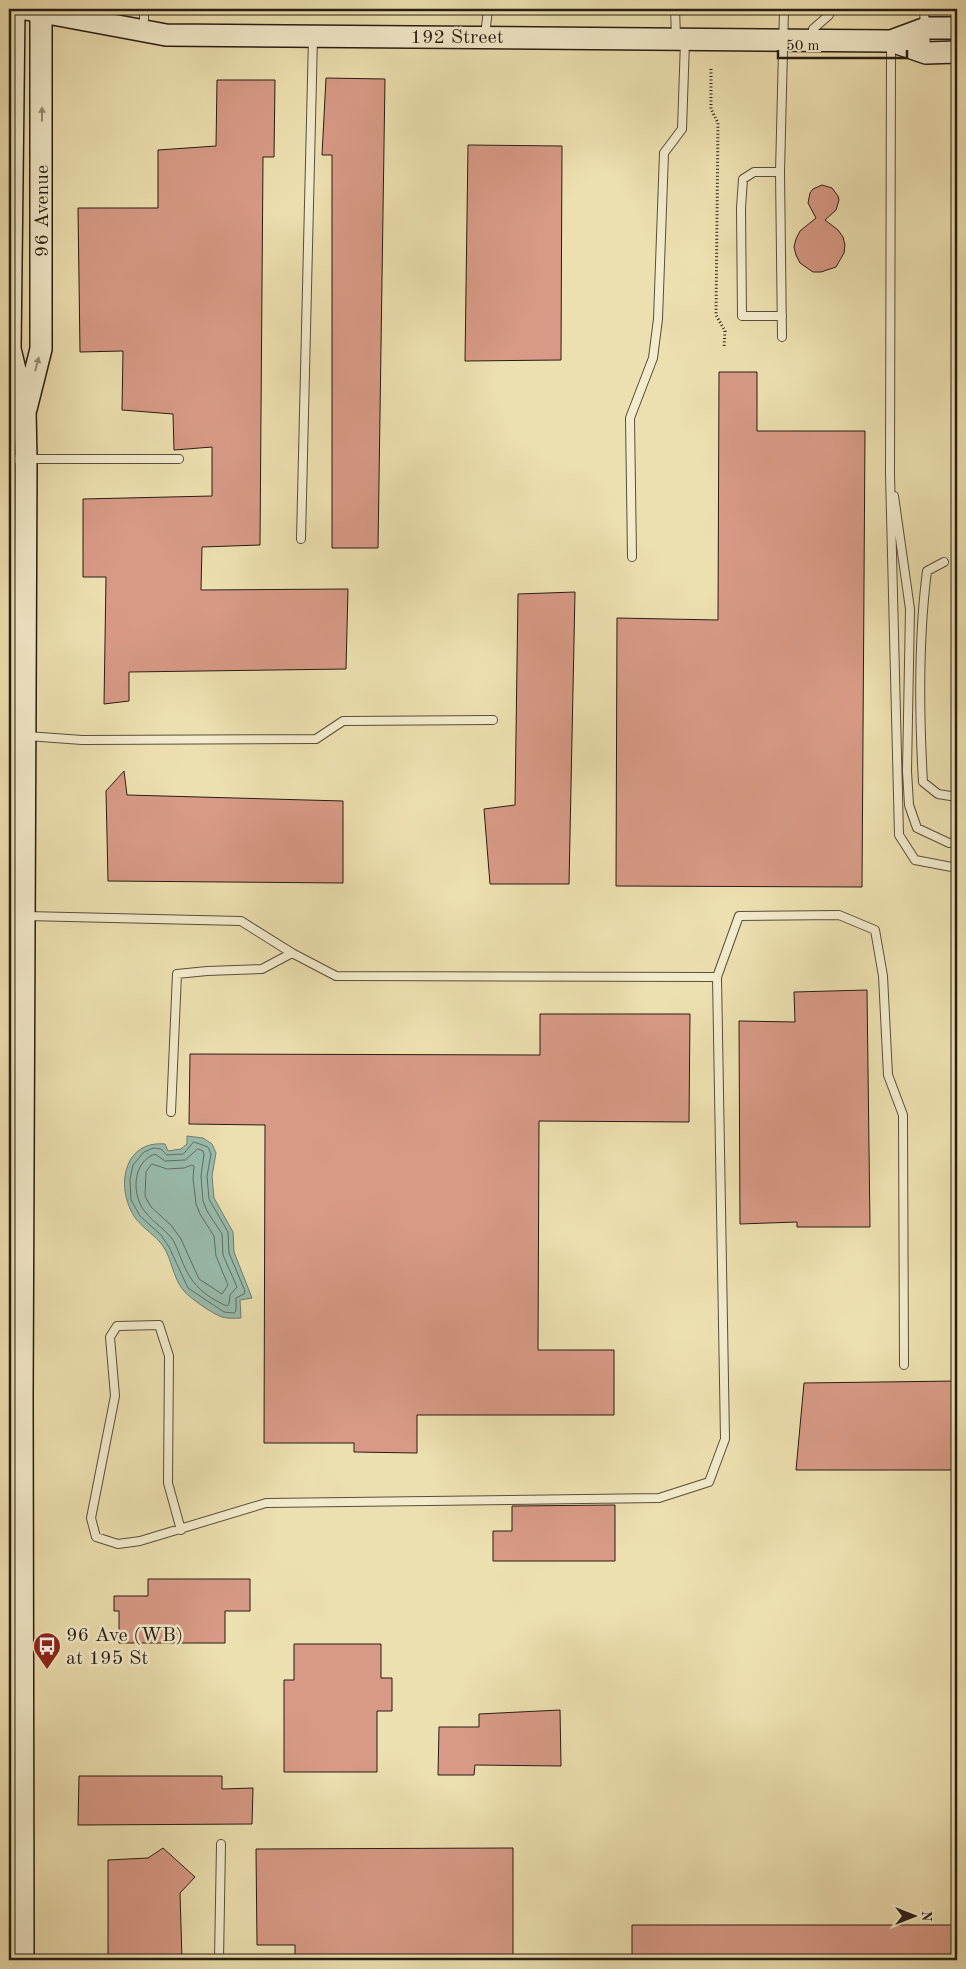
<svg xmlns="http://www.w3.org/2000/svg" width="966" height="1969" font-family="'Old Standard TT',serif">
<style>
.water{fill:#99bdaf;stroke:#6b7d71}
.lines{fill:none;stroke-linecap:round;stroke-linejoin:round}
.shore{stroke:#606d62;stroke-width:1}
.building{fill:#d89a86;stroke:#271d14}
.lane-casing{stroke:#584e3b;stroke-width:10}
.secondary-casing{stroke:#271d14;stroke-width:24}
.path{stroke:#271d14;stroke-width:3;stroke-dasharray:1 2.5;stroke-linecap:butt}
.lane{stroke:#f3ebcc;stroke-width:8}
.secondary{stroke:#f3ebcc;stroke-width:21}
.oneway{fill:#978e79}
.labels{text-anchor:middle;stroke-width:5;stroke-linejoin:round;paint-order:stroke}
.street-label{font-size:20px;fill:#271d14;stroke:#f3ebcc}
.poi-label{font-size:20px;fill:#271d14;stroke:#f3ebcc;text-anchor:start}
</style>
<rect width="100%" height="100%" fill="#ede0b0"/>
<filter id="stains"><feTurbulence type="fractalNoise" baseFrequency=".004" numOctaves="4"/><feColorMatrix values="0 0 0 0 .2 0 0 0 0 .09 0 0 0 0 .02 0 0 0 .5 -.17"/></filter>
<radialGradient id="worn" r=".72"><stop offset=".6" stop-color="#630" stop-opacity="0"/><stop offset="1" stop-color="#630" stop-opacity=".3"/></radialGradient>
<path class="water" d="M187 1136 203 1138 212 1144 216 1153 212 1176 214 1198 233 1232 234 1252 252 1298 240 1300 241 1318C236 1318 228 1319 222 1317 213 1314 191 1299 184 1291 173 1279 172 1259 163 1246 155 1235 144 1229 136 1219 115 1190 122 1140 165 1144L168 1151 181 1149 187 1144Z"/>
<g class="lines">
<path class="shore" d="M194 1142 208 1147 211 1154 207 1176 209 1199 228 1232 229 1253 245 1291 244 1294 236 1298V1311L234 1313 224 1312 188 1288 169 1247 161 1235 140 1216 131 1200 130 1179 133 1165 144 1152 153 1148 161 1149 167 1155 183 1154Z
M198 1149 203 1151 204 1154 201 1176 203 1201 207 1211 222 1234 223 1255 237 1287 230 1295 229 1304 227 1306C204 1296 191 1284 182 1261 179 1254 177 1247 173 1240 165 1229 154 1223 146 1213 131 1196 132 1162 155 1154L165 1161 185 1160Z
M152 1164 167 1169 184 1168 192 1165 194 1166 193 1178 196 1204 200 1214 214 1236 216 1256 228 1285 222 1294 199 1279 181 1239 171 1225 151 1207 145 1196 146 1172Z"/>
</g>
<path class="building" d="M326 78 385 79 378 548H332V155H322Z
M217 80H275L274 157H263L260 545 202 547 201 590 348 589 346 669 129 672V701L104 704 106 577H83V499L212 496V447L174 450 173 414 122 410 123 351 80 352 78 208H158V150L216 146Z
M468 145 562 146 561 360 465 361Z
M822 185 832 188 838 196 839 200 836 210 825 220 838 230 843 237 845 245 844 253 836 267 821 272H813L800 263 796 255 794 247 796 239 800 231 816 218 808 203 810 193 813 189Z
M719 372H757V431H865L862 887 616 886 617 618 718 620Z
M575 592 569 884H490L484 809 515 805 518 594Z
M124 771 127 795 343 801V883L108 881 106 791Z
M867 990 870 1227H797V1222L740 1224 739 1021 795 1022 794 992Z
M540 1014H690L689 1122 539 1121 538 1350H614V1415H417V1453L354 1452V1443H264L265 1125 189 1124 190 1054 540 1055Z
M957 1381V1470H796L804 1383Z
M615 1505V1561H493V1531H512V1506Z
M148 1579H250V1611H225V1643H119V1611H114V1596H148Z
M294 1644H381V1678H392V1711H377V1772H284V1680H294Z
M560 1710 561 1766 475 1765 474 1775H438L439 1727H479V1714Z
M79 1776H222V1789L253 1788 252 1824 78 1825Z
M163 1848 195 1877 180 1893 182 1960H108V1860L148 1858Z
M513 1848V1960H295V1945H257L256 1849Z
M632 1925H957V1960H632Z"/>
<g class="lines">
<g class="lane-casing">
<path id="lane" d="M144 9V29
M675 9 676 37
M924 9 926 51
M485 36 488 9
M813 39V29L829 15V9
M891 43 890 474 899 835 915 860 957 868
M780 172H754L743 179 741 208 742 316H782
M782 337 780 172 784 9
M9 459H179
M894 496 910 609 907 771 909 805 917 828 949 843H957
M301 539 313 37
M632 557 630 418 653 358 658 319 664 153 682 129 685 41
M944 562 927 571C918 641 919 712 923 782L938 794 957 797
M9 639H24
M27 736 82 740 316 739 343 721 493 720
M9 829H22
M26 916 241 921 292 953 336 976 717 977 739 916 839 915 875 930 883 976 888 1075 903 1115 904 1365
M171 1112 177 974 207 971 262 969 292 953
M181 1530 168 1483 169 1356 159 1325 117 1326 110 1337 115 1396 91 1518 96 1537 118 1544 140 1541 266 1503 659 1498 709 1482 725 1439 717 977
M219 1960 221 1844"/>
</g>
<g class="secondary-casing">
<path id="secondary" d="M14 9 10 349 25 411 26 459 22 1396 23 1960
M26 9 166 35 891 41 926 53 957 52
M891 41 926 28H957
M26 409 41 349V9"/>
</g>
<path class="path" d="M711 69V109L718 123 716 315 725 331 724 348"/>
<use href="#lane" class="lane"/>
<use href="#secondary" class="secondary"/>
</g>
<defs><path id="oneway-solid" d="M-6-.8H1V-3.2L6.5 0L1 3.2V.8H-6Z" transform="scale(1.25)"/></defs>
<g class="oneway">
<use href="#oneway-solid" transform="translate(42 114) rotate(-90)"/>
<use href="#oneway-solid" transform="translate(37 364) rotate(-75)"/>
</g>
<defs>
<g id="bus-pin" transform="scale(1.4375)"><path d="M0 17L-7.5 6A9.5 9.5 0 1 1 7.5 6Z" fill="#8f2418" stroke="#f3ebcc"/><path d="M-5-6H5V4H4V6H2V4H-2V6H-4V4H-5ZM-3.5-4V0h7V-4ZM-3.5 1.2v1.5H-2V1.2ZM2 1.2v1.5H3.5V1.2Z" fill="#fff"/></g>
</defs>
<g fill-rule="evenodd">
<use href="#bus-pin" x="47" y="1646"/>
</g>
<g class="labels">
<g class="street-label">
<text x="457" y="43">192 Street</text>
<text transform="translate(41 211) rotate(-90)" y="7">96 Avenue</text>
</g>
<g class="poi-label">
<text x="66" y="1641">96 Ave (WB)<tspan x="66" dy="23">at 195 St</tspan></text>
</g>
</g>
<rect width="966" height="1969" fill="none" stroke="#ede0b0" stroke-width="30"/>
<rect x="10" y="10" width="946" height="1949" fill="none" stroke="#271d14" stroke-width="2.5"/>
<rect x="15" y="15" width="936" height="1939" fill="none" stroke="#271d14"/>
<g transform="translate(914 1916) rotate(90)" stroke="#f3ebcc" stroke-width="4" paint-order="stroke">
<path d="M0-4L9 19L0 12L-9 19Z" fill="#271d14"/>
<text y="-8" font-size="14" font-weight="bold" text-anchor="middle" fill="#271d14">N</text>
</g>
<path d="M778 50v8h129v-8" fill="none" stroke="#271d14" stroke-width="2.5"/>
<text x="786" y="50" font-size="15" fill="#271d14" stroke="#f3ebcc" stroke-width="4" paint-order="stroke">50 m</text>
<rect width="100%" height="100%" filter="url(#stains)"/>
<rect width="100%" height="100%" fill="url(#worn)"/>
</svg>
